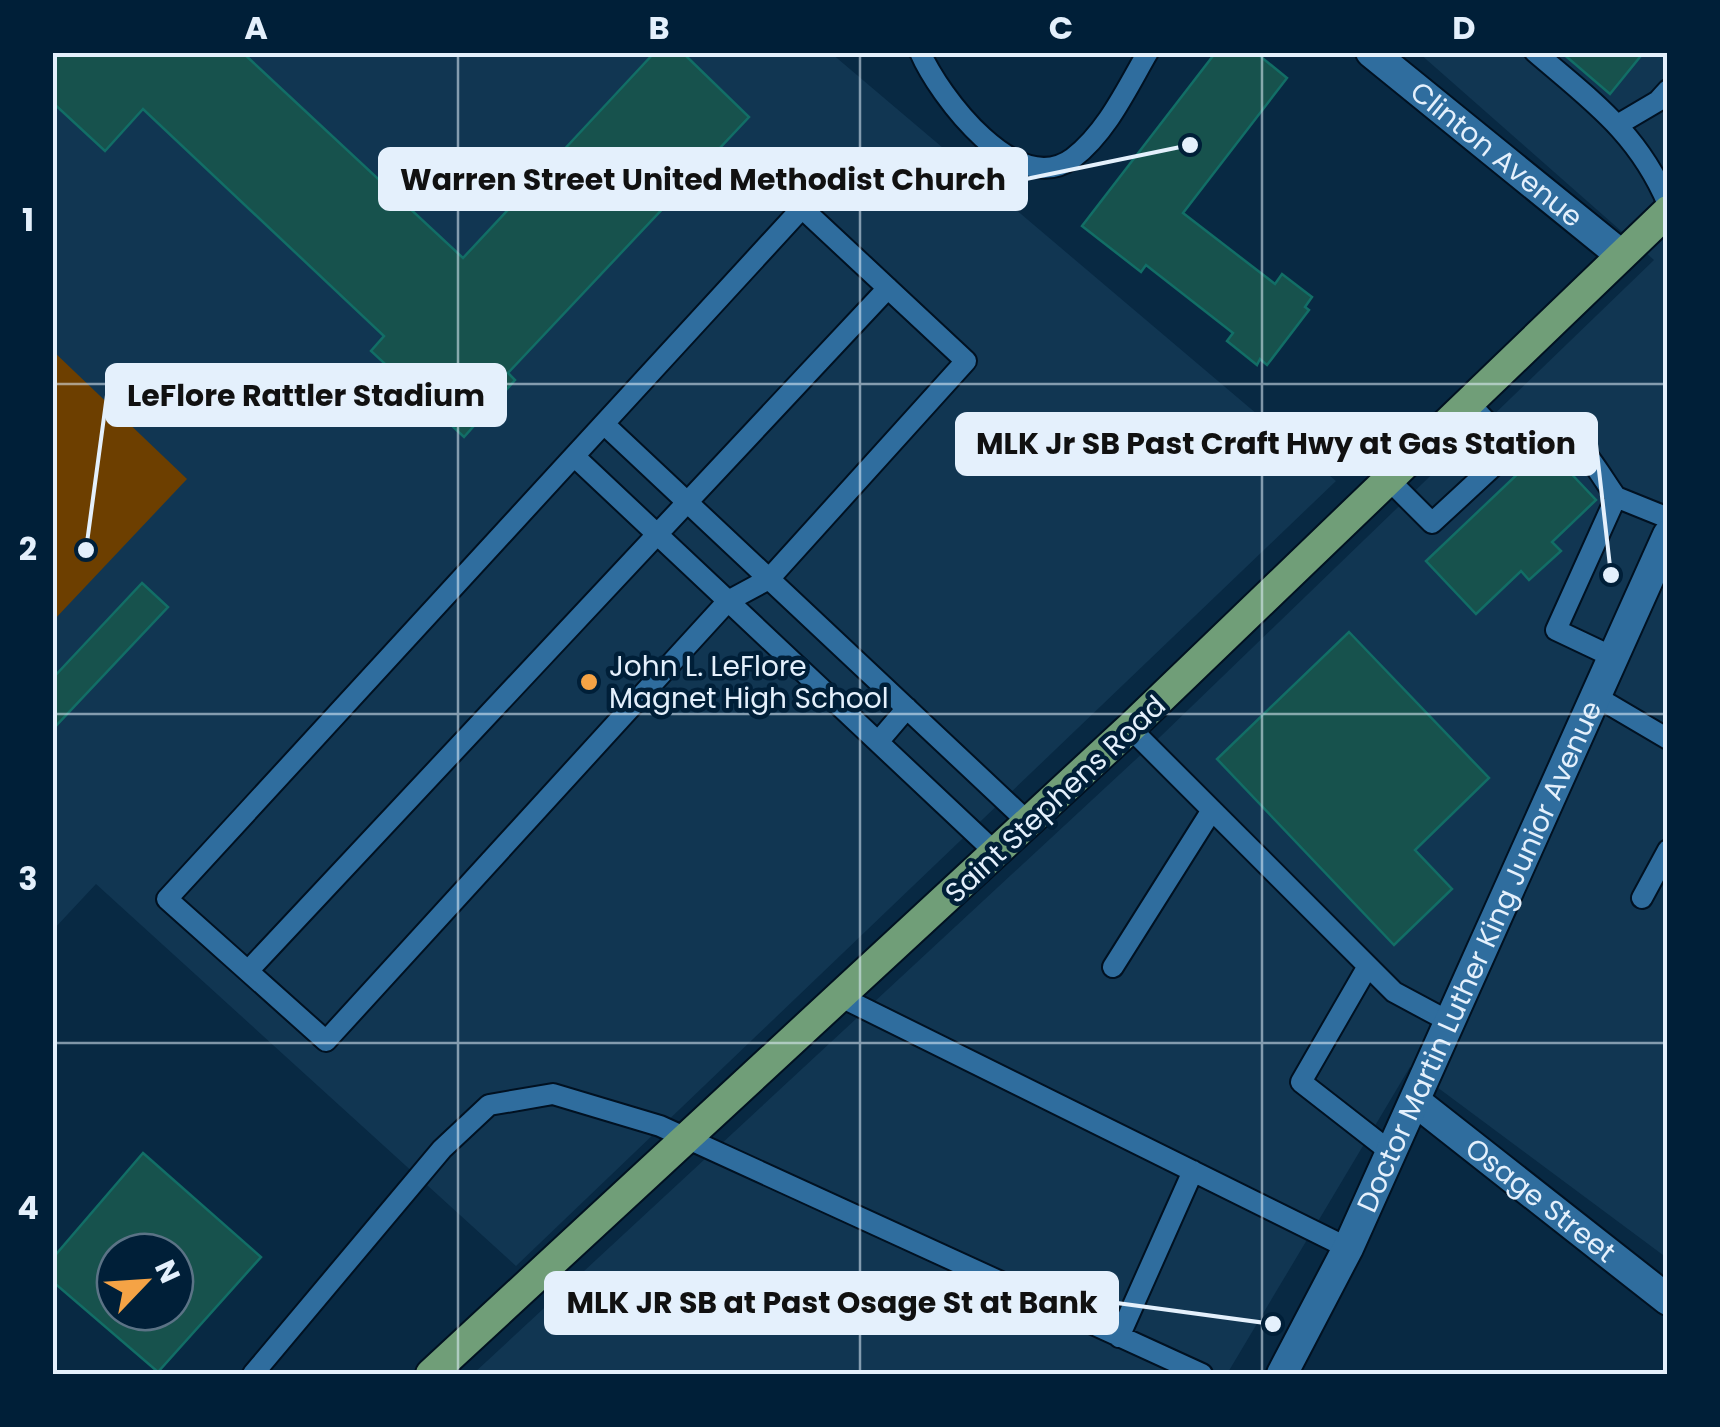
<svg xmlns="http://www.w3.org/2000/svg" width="1720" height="1427" font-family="Poppins,sans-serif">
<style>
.built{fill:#113652}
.green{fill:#6d3f00}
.building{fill:#17524d;stroke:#126e66;stroke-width:2.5;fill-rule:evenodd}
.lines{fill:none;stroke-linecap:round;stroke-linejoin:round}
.lane-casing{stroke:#011121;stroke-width:24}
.street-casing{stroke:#011121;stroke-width:34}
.secondary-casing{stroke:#011121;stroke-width:34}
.primary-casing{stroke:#011121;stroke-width:34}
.lane{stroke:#2f6d9e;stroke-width:20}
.street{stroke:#2f6d9e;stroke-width:30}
.secondary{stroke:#2f6d9e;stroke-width:30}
.primary{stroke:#709e78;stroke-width:30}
.grid{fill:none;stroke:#e4f0fc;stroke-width:2.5;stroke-opacity:0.55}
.poi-dot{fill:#f5a345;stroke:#001f38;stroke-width:4}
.labels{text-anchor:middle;stroke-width:9;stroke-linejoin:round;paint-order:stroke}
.street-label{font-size:28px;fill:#e4f0fc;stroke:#001f38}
.poi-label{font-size:28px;fill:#e4f0fc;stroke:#001f38;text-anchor:start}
.leader{fill:none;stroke:#e4f0fc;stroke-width:4}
.callout-dot{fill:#e4f0fc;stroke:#001f38;stroke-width:4}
.callout{fill:#e4f0fc;stroke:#e4f0fc;stroke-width:4}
.callout-label{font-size:30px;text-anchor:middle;font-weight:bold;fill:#111}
.neatline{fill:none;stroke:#e4f0fc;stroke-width:4}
.grid-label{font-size:32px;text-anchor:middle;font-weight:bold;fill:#e4f0fc}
</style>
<rect width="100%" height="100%" fill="#082943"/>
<path class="built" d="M53 53H831L1336 481 516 1266 96 884 53 930Z
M1419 53H1667V1258L1410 1067 1227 1374H473L1161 736 1654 260Z"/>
<path class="green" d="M53 351 187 479 53 621H52Z"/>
<path class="building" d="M52 52H242L463 258 655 52H682L749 117 508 373 515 380 464 437 371 351 384 336 143 109 105 151 52 102Z
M1216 52H1255L1287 78 1183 213 1275 284 1282 274 1312 297 1305 307 1309 310 1267 365 1260 359 1257 365 1227 341 1233 333 1146 265 1141 272 1082 226Z
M1561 52H1644L1610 94Z
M1546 447 1596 500 1552 542 1561 551 1529 580 1521 571 1476 614 1426 561Z
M142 583 168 607 52 730V679Z
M1349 632 1489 778 1415 850 1452 889 1394 945 1217 759Z
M143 1153 261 1257 158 1372 52 1281V1259ZM115 1252H175V1312H115Z"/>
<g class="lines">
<g class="lane-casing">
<path id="lane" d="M920 52C939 96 1017 200 1073 158 1107 132 1127 88 1148 52
M1535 52C1592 101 1638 133 1668 204
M1619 124 1658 101 1668 90
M802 208 966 361 769 579 728 601 326 1041 167 899Z
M604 424 1029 823
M1512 449C1521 443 1535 428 1547 428 1577 428 1600 476 1616 497
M574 456 997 854
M1389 480 1432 523 1512 449 1469 403
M1613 657 1556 630 1616 497 1668 518
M1595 696 1668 739
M1130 728 1394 992 1450 1022
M878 742 907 708
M1642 898 1668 850
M1368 966 1301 1082 1392 1153
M1113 967 1212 810
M248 971 888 288
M843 998 1348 1248
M1119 1337 1193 1171
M253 1374 442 1149 489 1105 553 1094 660 1126 1202 1374"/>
</g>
<g class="street-casing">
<g id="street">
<path id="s1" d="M1371 52 1621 255"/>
<path id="s2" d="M1415 1101 1668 1300"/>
</g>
</g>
<g class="secondary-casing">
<g id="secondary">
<path id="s3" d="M1282 1374 1348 1248 1668 535"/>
</g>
</g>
<g class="primary-casing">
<path id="primary" d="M431 1374 1130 728 1668 211"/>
</g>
<use href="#lane" class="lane"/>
<use href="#street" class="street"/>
<use href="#secondary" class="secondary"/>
<use href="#primary" class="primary"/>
</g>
<path class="grid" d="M458 52V1374M860 52V1374M1262 52V1374M52 384H1668M52 714H1668M52 1043H1668"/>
<circle class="poi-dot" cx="589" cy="682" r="10"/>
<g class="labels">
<g class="street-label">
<text dy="10" stroke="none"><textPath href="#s1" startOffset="162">Clinton Avenue</textPath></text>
<text transform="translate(1055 799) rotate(-43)" y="10">Saint Stephens Road</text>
<text dy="10" stroke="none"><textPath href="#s3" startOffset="462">Doctor Martin Luther King Junior Avenue</textPath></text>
<text dy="10" stroke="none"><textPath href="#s2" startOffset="160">Osage Street</textPath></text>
</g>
<g class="poi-label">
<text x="609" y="676">John L. LeFlore<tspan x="609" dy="32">Magnet High School</tspan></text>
</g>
</g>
<path class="leader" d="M1190 145L1026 179M86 550L107 395M1611 575L1596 444M1273 1324L1117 1303"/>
<g class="callout-dot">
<circle cx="1190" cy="145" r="10"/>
<circle cx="86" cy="550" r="10"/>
<circle cx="1611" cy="575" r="10"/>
<circle cx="1273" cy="1324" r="10"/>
</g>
<g class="callout">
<rect x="380" y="149" width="646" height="60" rx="10"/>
<rect x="107" y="365" width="398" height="60" rx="10"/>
<rect x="957" y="414" width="639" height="60" rx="10"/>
<rect x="546" y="1273" width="571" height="60" rx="10"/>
</g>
<g class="callout-label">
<text x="703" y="190">Warren Street United Methodist Church</text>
<text x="306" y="406">LeFlore Rattler Stadium</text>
<text x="1276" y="454">MLK Jr SB Past Craft Hwy at Gas Station</text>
<text x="832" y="1313">MLK JR SB at Past Osage St at Bank</text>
</g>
<rect width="1720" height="1427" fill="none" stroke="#001f38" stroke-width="110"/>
<g transform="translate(145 1282) rotate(65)"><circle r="48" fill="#001f38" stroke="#5b7386" stroke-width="2.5"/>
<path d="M0-8L18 38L0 25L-18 38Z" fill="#f5a345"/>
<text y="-15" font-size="28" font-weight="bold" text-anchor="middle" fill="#e4f0fc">N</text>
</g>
<rect x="55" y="55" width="1610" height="1317" class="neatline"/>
<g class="grid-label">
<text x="256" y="39">A</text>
<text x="659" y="39">B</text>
<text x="1061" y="39">C</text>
<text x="1464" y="39">D</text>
<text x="28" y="231">1</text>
<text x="28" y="560">2</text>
<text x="28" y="890">3</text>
<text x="28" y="1219">4</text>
</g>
</svg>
